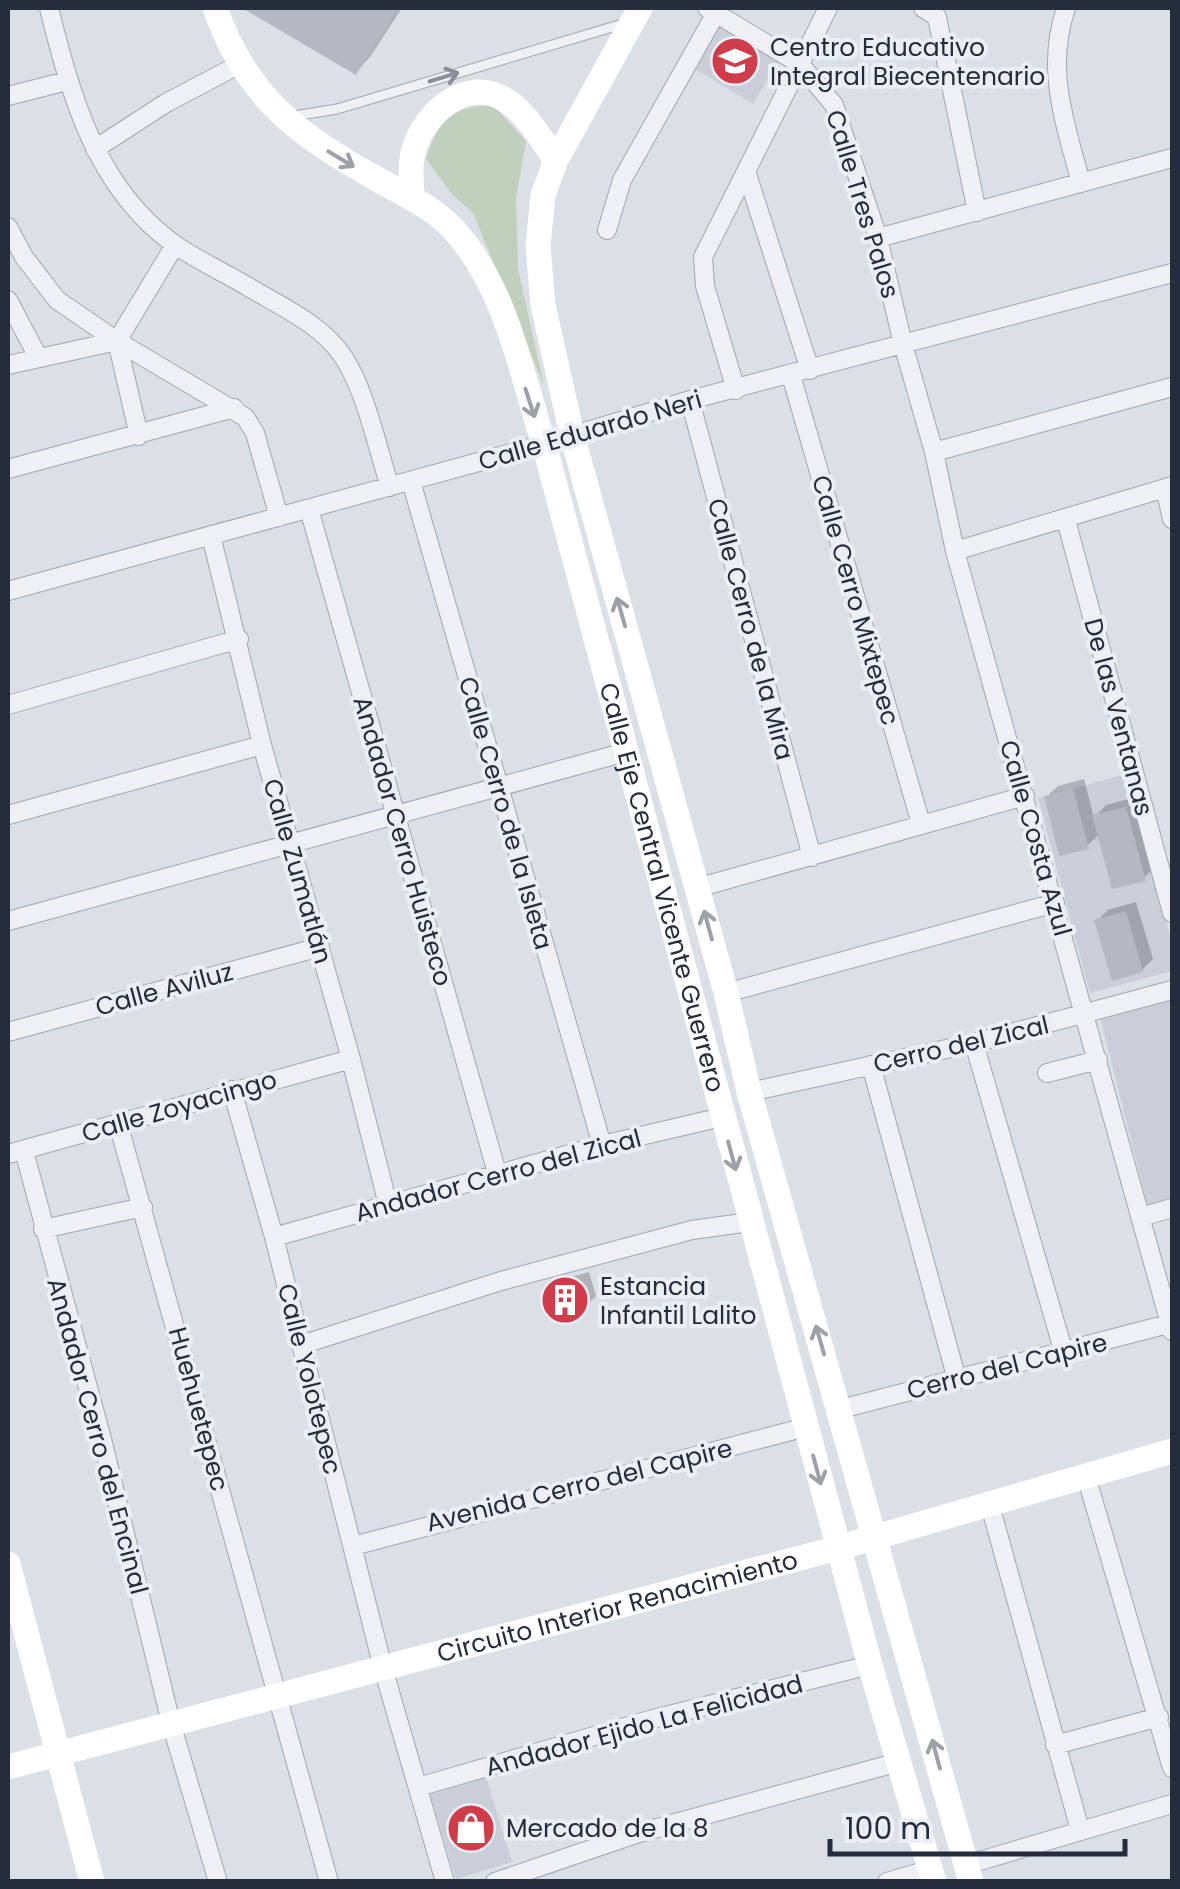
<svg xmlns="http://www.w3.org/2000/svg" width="1180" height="1889" font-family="Poppins,sans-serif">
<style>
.built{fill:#c9ced8}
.green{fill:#c0d0bc}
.shadow{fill:#0003}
.building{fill:#b3b8c3}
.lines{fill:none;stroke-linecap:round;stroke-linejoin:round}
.lane-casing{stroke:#a1a6b0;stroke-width:11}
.street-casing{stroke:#a1a6b0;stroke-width:20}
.lane{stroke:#eef0f4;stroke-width:9}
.street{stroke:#eef0f4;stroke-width:18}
.secondary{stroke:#fff;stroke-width:25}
.oneway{stroke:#8a8e98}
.oneway2{stroke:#9da0a7}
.labels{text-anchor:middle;stroke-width:8;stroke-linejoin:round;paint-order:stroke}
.poi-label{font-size:25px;fill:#252d3c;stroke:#ebeef4;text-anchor:start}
.street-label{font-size:25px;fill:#252d3c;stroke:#ebeef4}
</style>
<rect width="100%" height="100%" fill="#dbdfe6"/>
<path class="built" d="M717 18 781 57 753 104 689 65Z
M1127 774 1172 943V971L1090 993 1038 798Z
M1172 997V1204L1149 1211 1100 1017Z
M486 1777 512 1862 456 1879 430 1794Z"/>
<path class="green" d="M493 105 526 141 516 198 518 269 544 386 473 213 452 194 426 159C439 119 451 107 493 105Z"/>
<path class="shadow" d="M247 8H402L370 57 356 72Z
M1084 779 1094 818 1106 805 1136 797 1155 867 1144 878 1100 834 1087 846 1046 797 1058 786Z
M1136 902 1153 959 1142 970 1097 921 1108 910Z
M589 1272 596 1296 585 1307 546 1292 557 1281Z"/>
<path class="building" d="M242 8H398L356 75Z
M1073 789 1089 849 1059 856 1044 796Z
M1126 807 1146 881 1112 889 1092 815Z
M1126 911 1143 972 1112 981 1094 920Z
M579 1281 586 1309 551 1319 543 1291Z"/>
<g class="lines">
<g class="lane-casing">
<path id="lane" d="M294 116 337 109 626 23"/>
</g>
<g class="street-casing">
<path id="street" d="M49 8C71 96 96 188 174 244 197 260 223 272 247 286 281 307 321 323 344 358 366 392 377 447 390 487
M707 8 800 64 834 105 878 238 903 344 934 452 955 551 1172 1331
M923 8 937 17 977 212
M1066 8C1045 69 1065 123 1081 183
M8 96 67 81
M95 149 166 103 240 64
M746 171 810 370
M8 227 24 257 57 300 117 341 245 417 255 433 279 517
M607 230 622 180 716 13
M878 238 1172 158
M8 300 38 357
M117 341 139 436
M8 365 117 341 175 245
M791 375 921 824
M736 390 705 286 703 257 828 8
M690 400 812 857
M934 452 1172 387
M8 469 234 408
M411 481 602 1145
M1165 488 1172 519
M309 509 497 1173
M1066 520 1172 913
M211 535 262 745 351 1059 388 1205
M955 551 1172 486
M8 591 544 444 690 400 1172 273
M8 705 239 639
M8 815 262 745
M697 888 1025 796
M8 921 626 752
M726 993 1055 903
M8 1032 320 947
M974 1043 1064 1353
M871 1065 957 1380
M1047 1073 1098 1060
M232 1090 274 1237 383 1668 445 1882
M749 1092 974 1043 1172 990
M118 1123 329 1882
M24 1151 102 1439 171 1723 218 1882
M8 1154 351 1059
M1141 1217 1172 1208
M43 1229 143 1207
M274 1237 602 1145 722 1117
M301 1345 501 1281 692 1230 750 1222
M841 1409 1172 1323
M1086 1476 1172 1768
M990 1505 1080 1830
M353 1546 806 1427
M1055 1745 1159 1717
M418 1787 653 1719 870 1665
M966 1865 1172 1804
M495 1882 639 1833 899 1762
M887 1882 931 1869"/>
</g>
<use href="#lane" class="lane"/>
<use href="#street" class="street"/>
<g class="secondary">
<path id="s1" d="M215 8C246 97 298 135 377 179 402 193 434 208 453 229 506 286 521 372 544 444L870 1665 934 1882"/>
<path d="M640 8 556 160 543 195 538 246 543 305 572 435 726 993 749 1092 971 1882"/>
<path d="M412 199C412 184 409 167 413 153 421 118 461 78 500 97 525 109 540 138 556 160"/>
<path d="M8 1564 92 1882"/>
<path id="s2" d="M8 1767 838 1548 1172 1451"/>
</g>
</g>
<defs><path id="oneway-shaft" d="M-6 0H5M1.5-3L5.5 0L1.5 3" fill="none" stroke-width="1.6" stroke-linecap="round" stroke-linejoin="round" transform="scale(2.5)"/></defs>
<use class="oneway" href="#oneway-shaft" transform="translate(444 77) rotate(-17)"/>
<g class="oneway2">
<use href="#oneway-shaft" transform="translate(341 159) rotate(31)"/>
<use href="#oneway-shaft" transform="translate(530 403) rotate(72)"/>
<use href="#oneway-shaft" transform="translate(621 612) rotate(-106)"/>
<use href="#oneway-shaft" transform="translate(708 925) rotate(-105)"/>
<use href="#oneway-shaft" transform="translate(732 1156) rotate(75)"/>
<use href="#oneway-shaft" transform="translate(820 1340) rotate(-106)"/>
<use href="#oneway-shaft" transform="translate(817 1470) rotate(75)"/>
<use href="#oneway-shaft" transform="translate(936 1754) rotate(-105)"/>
</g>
<defs>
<g id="school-disc" transform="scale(2.5)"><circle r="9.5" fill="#cf3d4b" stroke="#ebeef4"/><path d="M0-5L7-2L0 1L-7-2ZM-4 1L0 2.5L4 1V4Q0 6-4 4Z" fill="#fff"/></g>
<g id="building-disc" transform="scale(2.5)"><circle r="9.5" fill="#cf3d4b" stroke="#ebeef4"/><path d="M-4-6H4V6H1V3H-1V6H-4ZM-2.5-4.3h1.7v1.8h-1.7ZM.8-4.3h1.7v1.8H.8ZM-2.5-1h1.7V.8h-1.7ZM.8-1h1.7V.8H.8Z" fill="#fff"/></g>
<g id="shop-disc" transform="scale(2.5)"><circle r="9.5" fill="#cf3d4b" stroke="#ebeef4"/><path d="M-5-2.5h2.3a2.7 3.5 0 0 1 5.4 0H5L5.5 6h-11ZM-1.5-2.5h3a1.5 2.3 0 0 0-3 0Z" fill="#fff"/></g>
</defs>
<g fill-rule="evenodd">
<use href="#school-disc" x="735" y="61"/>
<use href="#building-disc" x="565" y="1300"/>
<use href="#shop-disc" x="471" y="1828"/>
</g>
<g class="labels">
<g class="poi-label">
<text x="770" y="56">Centro Educativo<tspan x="770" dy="29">Integral Biecentenario</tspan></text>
<text x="600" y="1295">Estancia<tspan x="600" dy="29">Infantil Lalito</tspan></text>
<text x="506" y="1837">Mercado de la 8</text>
</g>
<g class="street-label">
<text transform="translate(863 204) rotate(73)" y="9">Calle Tres Palos</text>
<text transform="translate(590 430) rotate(-16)" y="9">Calle Eduardo Neri</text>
<text transform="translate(856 600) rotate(74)" y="9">Calle Cerro Mixtepec</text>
<text transform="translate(751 629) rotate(75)" y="9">Calle Cerro de la Mira</text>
<text transform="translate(1119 717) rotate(75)" y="9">De las Ventanas</text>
<text transform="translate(506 813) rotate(74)" y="9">Calle Cerro de la Isleta</text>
<text transform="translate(1036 838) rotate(74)" y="9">Calle Costa Azul</text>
<text transform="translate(403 841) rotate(74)" y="9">Andador Cerro Huisteco</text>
<text transform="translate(298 871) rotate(74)" y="9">Calle Zumatlán</text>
<text dy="9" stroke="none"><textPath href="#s1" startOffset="1028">Calle Eje Central Vicente Guerrero</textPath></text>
<text transform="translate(164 989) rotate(-15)" y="9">Calle Aviluz</text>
<text transform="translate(961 1044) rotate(-13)" y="9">Cerro del Zical</text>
<text transform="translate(179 1106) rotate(-16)" y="9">Calle Zoyacingo</text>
<text transform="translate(498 1175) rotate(-15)" y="9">Andador Cerro del Zical</text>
<text transform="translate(1007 1366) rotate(-14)" y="9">Cerro del Capire</text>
<text transform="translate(310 1379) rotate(76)" y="9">Calle Yolotepec</text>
<text transform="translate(199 1409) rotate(75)" y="9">Huehuetepec</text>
<text transform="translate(98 1436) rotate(75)" y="9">Andador Cerro del Encinal</text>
<text transform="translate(579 1485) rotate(-14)" y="9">Avenida Cerro del Capire</text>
<text dy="9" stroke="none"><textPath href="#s2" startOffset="630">Circuito Interior Renacimiento</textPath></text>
<text transform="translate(644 1725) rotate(-15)" y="9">Andador Ejido La Felicidad</text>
</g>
</g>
<rect width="1180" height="1889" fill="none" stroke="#252d3c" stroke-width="20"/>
<path d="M830 1839v15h295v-15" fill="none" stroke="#252d3c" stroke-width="5"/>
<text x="845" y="1839" font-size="30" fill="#252d3c" stroke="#ebeef4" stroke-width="8" paint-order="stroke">100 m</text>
</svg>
